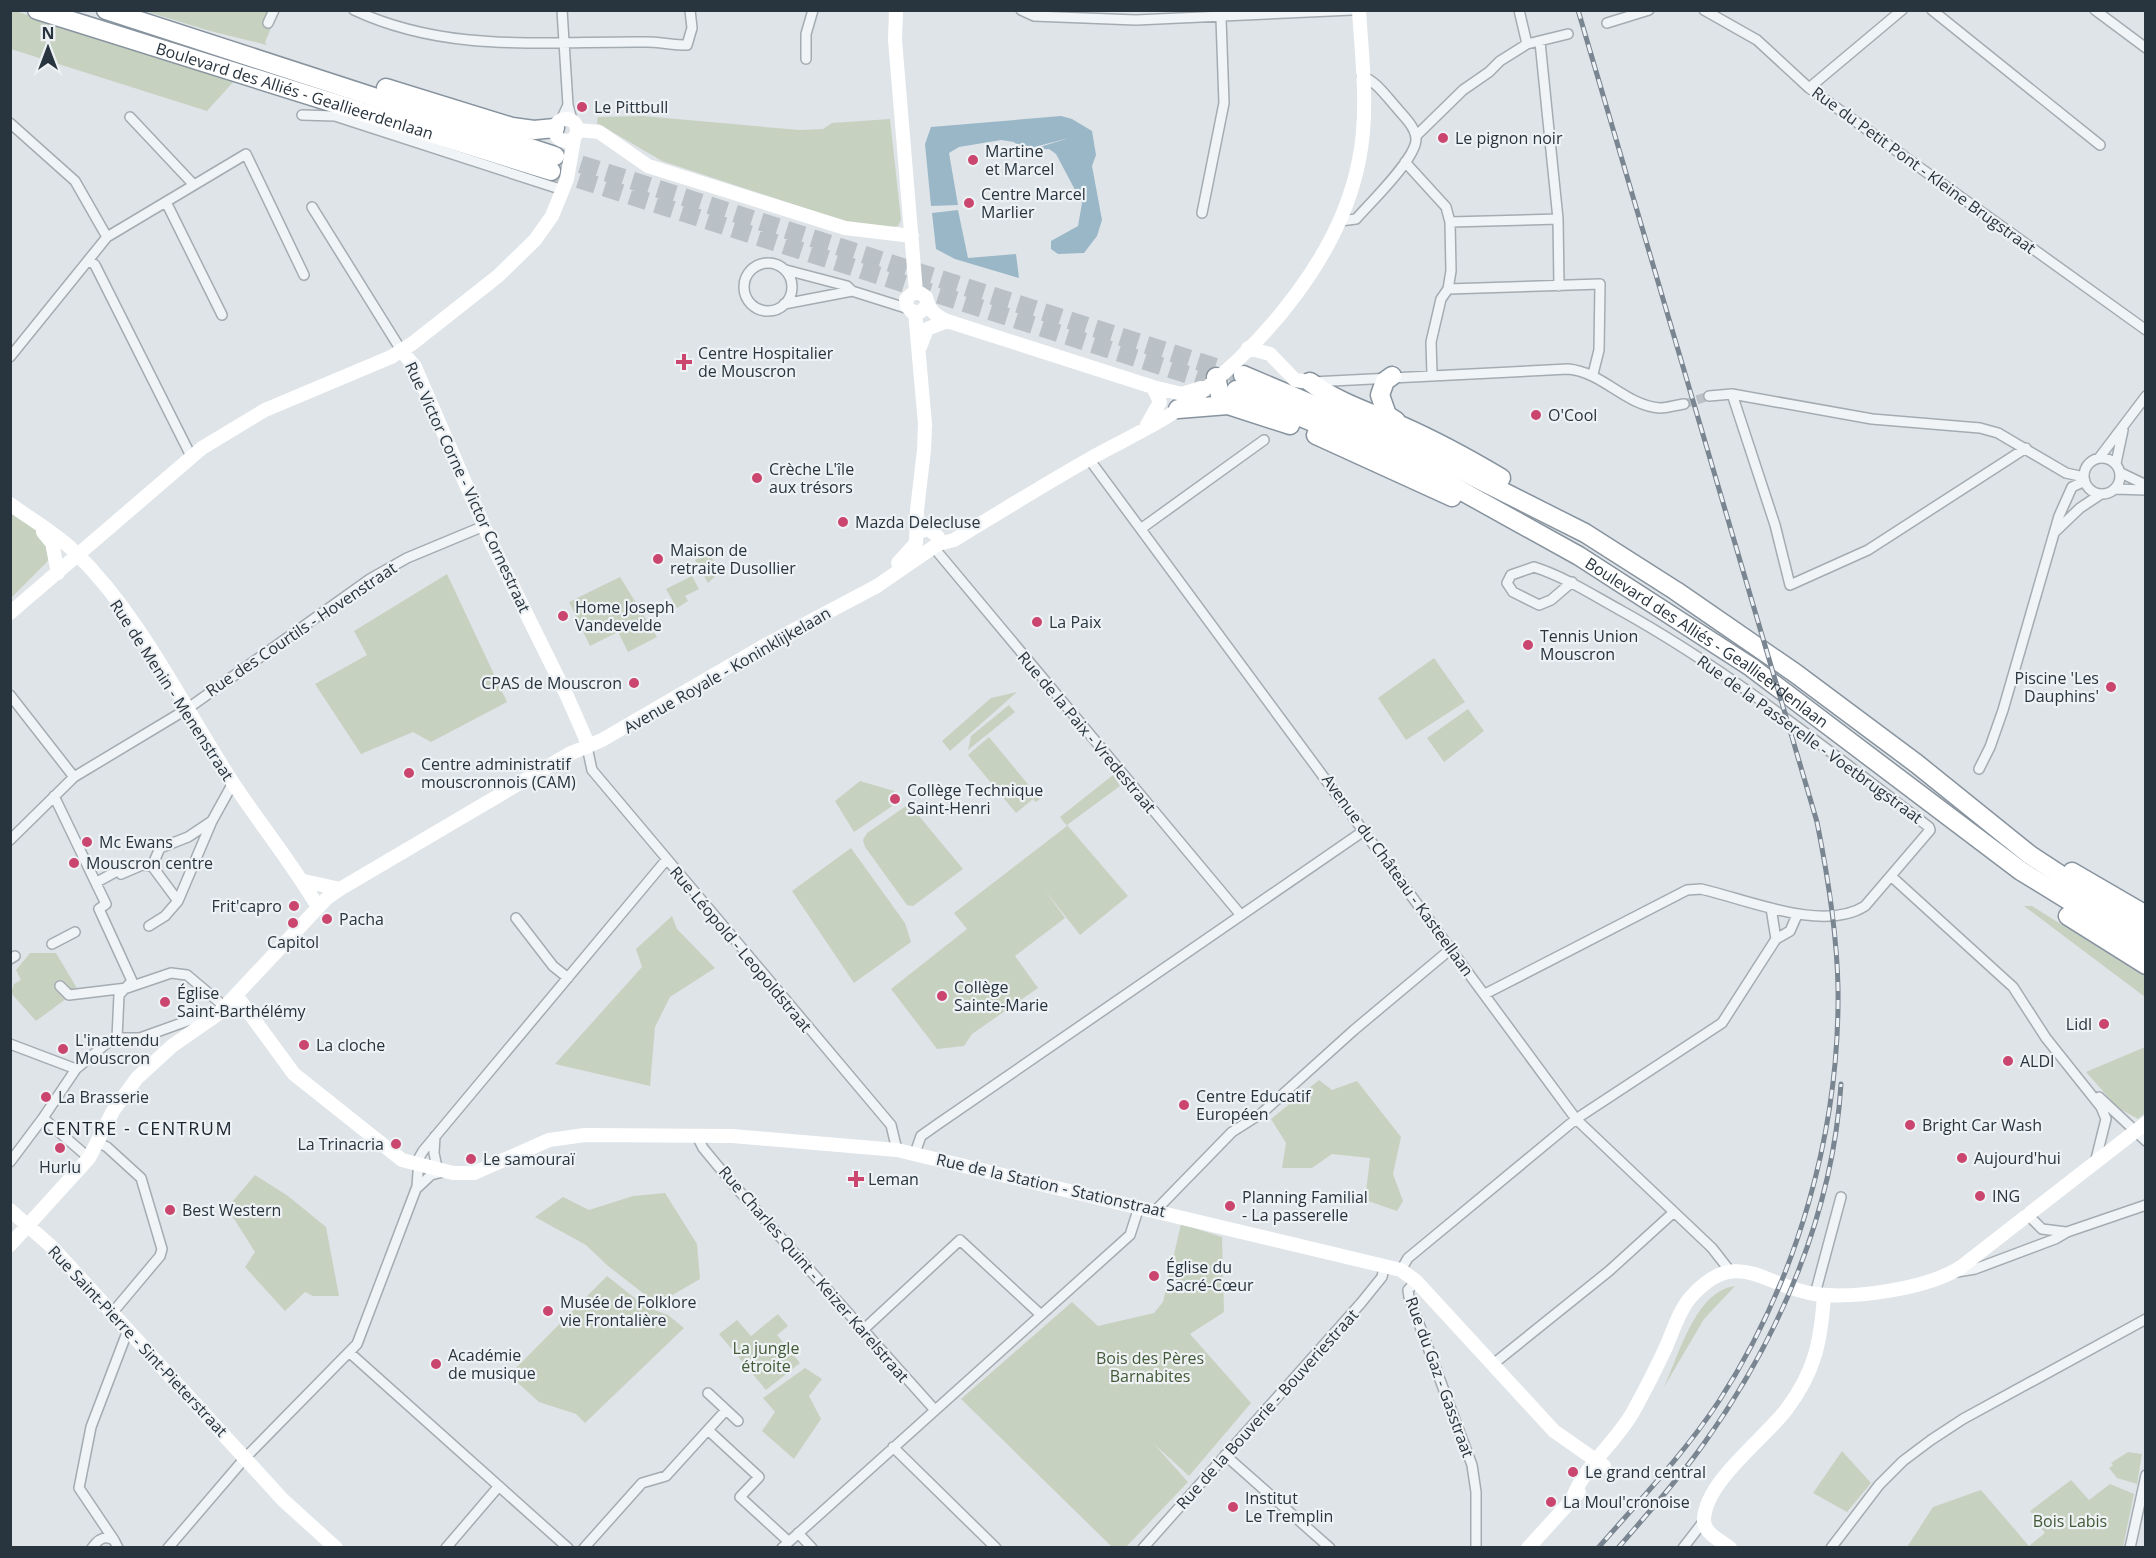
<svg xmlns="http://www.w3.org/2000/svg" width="2156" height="1558" font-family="'Open Sans',sans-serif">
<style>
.green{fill:#c7d1c0}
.water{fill:#9ab7c7}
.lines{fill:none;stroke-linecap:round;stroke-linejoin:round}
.street-tunnel{stroke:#bac1c6;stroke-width:9;stroke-dasharray:9 4.5;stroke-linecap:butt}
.highway-tunnel{stroke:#bac1c6;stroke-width:18;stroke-dasharray:18 9;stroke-linecap:butt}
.street-casing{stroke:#a4acb2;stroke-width:12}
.highway-casing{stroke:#87939e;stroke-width:21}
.street{stroke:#f1f4f6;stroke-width:9}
.secondary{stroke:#fff;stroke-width:14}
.highway{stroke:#fff;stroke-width:18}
.rail-casing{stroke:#798591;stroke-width:5}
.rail{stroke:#eef2f5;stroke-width:3;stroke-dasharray:9;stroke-linecap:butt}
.poi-dot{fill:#ca466e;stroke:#eef2f5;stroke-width:2}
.labels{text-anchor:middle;stroke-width:4.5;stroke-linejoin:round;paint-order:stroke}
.street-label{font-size:16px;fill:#28343e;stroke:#eef2f5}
.poi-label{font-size:16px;fill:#28343e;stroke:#eef2f5;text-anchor:start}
.park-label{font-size:16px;fill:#425a36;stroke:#eef2f5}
.neighbourhood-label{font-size:18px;letter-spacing:1.5px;fill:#1a252f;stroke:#eef2f5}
</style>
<rect width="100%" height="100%" fill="#dfe4e8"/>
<path class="green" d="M11 11H15L234 81 207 111 11 49Z
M145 11H269L264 24 271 28 265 42 267 45 210 31Z
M643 116 799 130 823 129 832 123 890 119 901 220 898 226 889 228 847 222 662 161 597 123 598 117Z
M10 512 45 537 51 554 47 562 11 598Z
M709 553 720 572 708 583 695 560Z
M447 574 507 702 431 742 413 732 361 754 315 684 367 655 354 631Z
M692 576 699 589 685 596 688 601 677 608 666 589Z
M620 577 657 637 628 652 618 632 590 646 569 602Z
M1434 658 1465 702 1406 740 1378 698Z
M1017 692 950 751 942 741 991 698Z
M1009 705 1015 712 968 750 971 736Z
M1468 709 1484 731 1444 762 1427 738Z
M989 737 1040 799 1036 802 1033 799 1016 813 968 755Z
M1113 775 1120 786 1067 825 1128 896 1080 935 1044 889 1065 918 1015 956 1038 988 972 1034 964 1046 937 1049 891 989 967 929 954 913 1067 826 1060 817Z
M860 781 894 791 901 800 854 832 835 801Z
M909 804 963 869 913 906 907 905 865 847 863 840 867 833Z
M851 848 905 923 911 942 854 983 792 891Z
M2024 906H2032L2145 977V997Z
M672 916 677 929 715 968 670 997 655 1027 650 1086 555 1064 642 967 636 949Z
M30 953H56L78 990 36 1021 11 993 14 984 21 980 16 970Z
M2145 1047V1113L2138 1119 2118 1108 2086 1072Z
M1319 1080 1332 1090 1357 1081 1401 1137 1393 1174 1403 1201 1397 1211 1365 1200 1370 1158 1332 1154 1312 1168H1282L1286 1143 1271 1119Z
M255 1175 288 1196 326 1227 339 1296H313L305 1292 285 1311 245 1267 255 1252 227 1208Z
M665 1193 697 1244 700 1279 657 1304 608 1266 586 1245 535 1217 563 1197 589 1210 633 1196Z
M1181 1224 1222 1237 1224 1312 1190 1334 1251 1403 1189 1476 1154 1444 1188 1482 1126 1547H1112L961 1399 1072 1302 1098 1326 1154 1313 1163 1302Z
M607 1276 646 1307 668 1315 684 1328 585 1423 576 1414 539 1402 509 1375Z
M1735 1286 1704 1319 1664 1387C1679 1356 1695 1291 1735 1286Z
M778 1314 788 1326 777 1335 800 1363 766 1390 719 1334 737 1320 751 1336Z
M805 1368 822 1379 809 1396 821 1419 794 1459 762 1431 775 1412 763 1398Z
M1842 1451 1871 1483 1847 1512 1813 1493Z
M2128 1452 2142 1454 2137 1484 2117 1478 2109 1468 2113 1465 2111 1463Z
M2071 1480 2089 1500 2110 1484 2134 1494 2123 1547H1907L1933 1507 1981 1490 2029 1546 2045 1533 2030 1511Z"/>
<path class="water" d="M1061 116 1072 119 1092 131 1096 155 1092 166 1102 220 1097 236 1084 253 1058 254 1051 249V241L1078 226 1082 203 1056 154 1049 149 1030 150 1069 138 1023 150 1014 142 1001 140 959 147 949 153 958 205 931 206 925 144 931 127Z
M958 210 968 258 1016 254 1019 278 955 259 936 249 932 213Z"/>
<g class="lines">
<path class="street-tunnel" d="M1684 404 1709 396"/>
<path class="highway-tunnel" d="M555 156 1241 375
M553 171 1226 387"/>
<g class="street-casing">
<path id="street" d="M354 10C448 54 546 41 646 42 659 42 673 45 687 45L692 28 690 10
M562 10 568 105 572 120
M1021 10 1034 16 1136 20 1352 10
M1519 10 1527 44
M1704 10 1757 40 1809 88 2146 330
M1932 10 2100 145
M2095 10 2146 48
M268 23 274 10
M1607 23 1649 10
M1540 42 1558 219 1559 286
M806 59V34L813 10
M1809 88 1902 10
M302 115 335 116 563 190
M130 117 194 185
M561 120 568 105
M10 123 75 181 107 237
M1416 136 1463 90 1489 72 1500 61 1527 44 1568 34
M1405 162 1446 207 1450 222 1451 271 1448 289 1441 299 1431 342 1432 374
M166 202 222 315
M312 207 401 350
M1202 213 1224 103 1221 18
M1340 221 1356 219C1369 204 1418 157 1416 138 1415 126 1403 116 1396 107 1385 95 1377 82 1362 76
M1450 222 1558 219
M89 260 95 265 191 456
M744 287a24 24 0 1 1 48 0a24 24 0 1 1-48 0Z
M786 270 847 286 852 291 909 309
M1448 289 1600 284 1599 350 1593 374
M784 304 852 291
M10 357 107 237 246 154 304 275
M1312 382 1568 369C1603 372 1626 406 1660 408 1667 408 1676 405 1684 404
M1732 394 1775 525 1790 585 1868 550 2026 448
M1709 396 1732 394 1872 419 1980 428 1998 433 2066 473 2084 477
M2084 476a18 18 0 1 1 36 0a18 18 0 1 1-36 0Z
M2099 458 2146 396
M1089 459 1576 1119 1712 1248 1730 1271
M2116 463 2123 430
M2121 473 2146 485
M2115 489 2146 490
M1142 528 1264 440
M2056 531 2080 508 2101 494
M935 549 1240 914
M10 695 74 777
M587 747 592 770 891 1125 897 1150
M1979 769 1990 747 2003 710 2059 516 2072 487 2085 481
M54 796 106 904 99 909 132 981 119 995 117 1038
M212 821 188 837 160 848 152 866 178 901 212 821 233 783
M10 840 74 777 187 709 370 579 407 558 484 526
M1892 877 2013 987 2046 1038 2101 1107 2106 1119 2096 1159
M97 882 119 870 121 874 142 865 152 866
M1771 908 1776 939
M516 918 553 966 568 978
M149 926 165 916 178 901
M52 944 75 932
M10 959 15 956
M60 986 69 995 127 988 171 973 187 975 225 1007
M1485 994 1687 890 1701 889C1746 899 1823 933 1865 906L1930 830 1929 827C1829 751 1730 671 1620 610 1591 594 1565 577 1534 567L1511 575 1507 583 1513 592 1539 605 1551 600 1572 582
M10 1044 76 1069
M2099 1097 2146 1141
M435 1136 434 1153 437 1168
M697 1136 703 1148 732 1183 934 1409
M97 1142 107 1147 141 1178 162 1249 160 1256 113 1312
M915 1153 921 1136 938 1124 1365 830
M89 1158 43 1118 76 1069 107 1043 117 1038H140L201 1016 215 1014
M10 1162 43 1118
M417 1187 419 1158 423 1151 667 859
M1155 1211 1232 1132 1262 1113 1354 1030 1452 948
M2027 1214 2042 1229 2066 1232
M1401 1270 1408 1258 1576 1119 1722 1023 1776 939 1790 931 1797 915
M1957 1272 1975 1269 2055 1239 2067 1232 2146 1205
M1416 1281 1408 1290 1409 1297 1472 1465 1476 1492V1548
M1815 1294 1841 1197
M863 1330 960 1240 1040 1314
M350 1353 568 1548
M1492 1365 1609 1271 1674 1212
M708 1393 738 1421
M708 1430 759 1477 740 1497 788 1541
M893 1447 996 1548
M1225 1455 1330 1548
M798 1533 812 1548
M114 1540 79 1488 91 1427 128 1330
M92 1548C98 1539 104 1535 114 1540L118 1548
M168 1548 245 1458 357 1344 416 1189 431 1175 443 1172
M446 1548 499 1486
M584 1548 642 1483 666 1476 726 1410
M782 1548 1130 1235 1139 1207
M1143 1548 1361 1303 1382 1277 1384 1267
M1683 1548 1703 1522
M1831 1548 1879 1485 1903 1461 1931 1440 1963 1419 2146 1319
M2130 1548 2146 1475"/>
</g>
<g class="highway-casing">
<g id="highway">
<path id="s1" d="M37 10 551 171"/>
<path d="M106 10 555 156"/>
<path d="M386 88 512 127 534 130 555 128"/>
<path d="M1243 375 1420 450 1585 533 1676 591 1795 673 1917 764 2030 855 2146 931"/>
<path d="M1392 376 1385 381 1380 395 1387 415 1396 421"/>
<path d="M1216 377 1220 395 1228 405"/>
<path d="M1310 382C1337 402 1371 413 1402 426 1436 441 1469 459 1501 478"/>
<path id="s2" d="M1236 390 1413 464 1579 556 1751 667 2021 871 2146 948"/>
<path d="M1178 409 1228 405 1290 425"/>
<path d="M1316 435 1452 497"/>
<path d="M2072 872 2146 915"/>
<path d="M2068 916 2146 965"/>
</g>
</g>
<use href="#street" class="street"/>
<path class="secondary" d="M896 10 895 40 916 292
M555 130a11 11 0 1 1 22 0a11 11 0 1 1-22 0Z
M578 130 599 132 648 166 845 228 912 236
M927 306 920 312H912L907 306 906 299 913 293H920L926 297C929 310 934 315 947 321L1153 387 1182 394 1201 388
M920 347 927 329 947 321
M1248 348 1270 354 1295 380 1310 382
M401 350 415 367 490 540 567 696 585 737 587 747
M1147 425 1160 402 1153 387
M10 504C32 520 57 534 76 553 142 618 183 707 233 783 261 825 293 865 318 907
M43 532 52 543 58 573
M917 534 923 530H930L938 537V544
M898 563 916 543 917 510 924 450 925 424 915 312
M10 613 202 448 265 410 391 357 413 343 498 276 535 240 552 216 567 179 574 139
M304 881 340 889
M236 995 294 1074 402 1160 453 1173H474L549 1140 585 1135 732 1136 897 1150 1401 1270 1416 1281 1554 1431 1604 1466
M10 1210 52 1247 283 1500 336 1548
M10 1245 89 1158 113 1111 137 1078 172 1046 218 1014 327 898 340 889 569 754 602 740 762 647 877 586 938 544 954 540C1000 512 1045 484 1091 458 1125 439 1162 423 1193 399 1267 341 1341 254 1359 160 1369 112 1362 60 1359 10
M1573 1497C1586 1464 1616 1442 1633 1412 1645 1390 1656 1369 1666 1347 1673 1331 1679 1311 1690 1298 1737 1244 1764 1287 1815 1294 1854 1299 1927 1289 1961 1267L2146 1123
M1528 1548 1579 1492
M1730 1548C1720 1540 1703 1533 1704 1519 1706 1481 1764 1439 1786 1410 1815 1372 1821 1341 1824 1295"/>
<use href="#highway" class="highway"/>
<g class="rail-casing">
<path id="rail" d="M1578 10 1817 822C1828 877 1837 932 1838 988 1840 1131 1797 1281 1719 1401 1684 1454 1640 1500 1598 1548
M1618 1548C1648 1513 1679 1479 1705 1442 1779 1338 1833 1213 1841 1084"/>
</g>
<use href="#rail" class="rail"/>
</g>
<g class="poi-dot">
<circle cx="582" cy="107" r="6"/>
<circle cx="1443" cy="138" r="6"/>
<circle cx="973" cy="160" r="6"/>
<circle cx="969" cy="203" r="6"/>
<path d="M681 353h6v6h6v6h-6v6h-6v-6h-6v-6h6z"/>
<circle cx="1536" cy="415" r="6"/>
<circle cx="757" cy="478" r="6"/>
<circle cx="843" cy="522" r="6"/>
<circle cx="658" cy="559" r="6"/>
<circle cx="563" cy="616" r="6"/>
<circle cx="1037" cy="622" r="6"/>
<circle cx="1528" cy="645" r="6"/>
<circle cx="634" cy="683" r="6"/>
<circle cx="2111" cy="687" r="6"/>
<circle cx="409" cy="773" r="6"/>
<circle cx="895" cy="799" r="6"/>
<circle cx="87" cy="842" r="6"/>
<circle cx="74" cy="863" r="6"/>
<circle cx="294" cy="906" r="6"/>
<circle cx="327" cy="919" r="6"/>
<circle cx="293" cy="923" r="6"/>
<circle cx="942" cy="996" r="6"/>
<circle cx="165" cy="1002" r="6"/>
<circle cx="2104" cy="1024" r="6"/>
<circle cx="304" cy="1045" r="6"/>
<circle cx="63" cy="1049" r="6"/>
<circle cx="2008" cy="1061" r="6"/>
<circle cx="46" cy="1097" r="6"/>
<circle cx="1184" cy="1105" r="6"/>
<circle cx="1910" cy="1125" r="6"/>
<circle cx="396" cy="1144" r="6"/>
<circle cx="60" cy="1148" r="6"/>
<circle cx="1962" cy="1158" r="6"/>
<circle cx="471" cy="1159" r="6"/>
<path d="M853 1170h6v6h6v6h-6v6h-6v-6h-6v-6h6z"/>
<circle cx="1980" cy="1196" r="6"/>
<circle cx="1230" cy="1206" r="6"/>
<circle cx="170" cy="1210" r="6"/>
<circle cx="1154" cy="1276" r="6"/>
<circle cx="548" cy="1311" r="6"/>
<circle cx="436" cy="1364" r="6"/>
<circle cx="1573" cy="1472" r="6"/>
<circle cx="1551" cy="1502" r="6"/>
<circle cx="1233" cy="1507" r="6"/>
</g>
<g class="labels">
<g class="street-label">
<text dy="6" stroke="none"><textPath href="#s1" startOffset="270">Boulevard des Alliés - Geallieerdenlaan</textPath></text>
<text transform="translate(1924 170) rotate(36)" y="6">Rue du Petit Pont - Kleine Brugstraat</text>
<text transform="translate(468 487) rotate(65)" y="6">Rue Victor Corne - Victor Cornestraat</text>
<text transform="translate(301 629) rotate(-34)" y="6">Rue des Courtils - Hovenstraat</text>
<text dy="6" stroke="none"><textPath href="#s2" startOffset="536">Boulevard des Alliés - Geallieerdenlaan</textPath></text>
<text transform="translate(727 670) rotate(-30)" y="6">Avenue Royale - Koninklijkelaan</text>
<text transform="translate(172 690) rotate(57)" y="6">Rue de Menin - Menenstraat</text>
<text transform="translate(1087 732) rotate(50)" y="6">Rue de la Paix - Vredestraat</text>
<text transform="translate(1810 739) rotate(36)" y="6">Rue de la Passerelle - Voetbrugstraat</text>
<text transform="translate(1398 875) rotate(54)" y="6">Avenue du Château - Kasteellaan</text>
<text transform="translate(741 949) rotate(50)" y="6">Rue Léopold - Leopoldstraat</text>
<text transform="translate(1051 1185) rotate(13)" y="6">Rue de la Station - Stationstraat</text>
<text transform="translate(814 1274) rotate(49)" y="6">Rue Charles Quint - Keizer Karelstraat</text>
<text transform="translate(138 1341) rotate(47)" y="6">Rue Saint-Pierre - Sint-Pieterstraat</text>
<text transform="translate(1440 1377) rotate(70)" y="6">Rue du Gaz - Gasstraat</text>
<text transform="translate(1267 1409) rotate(-48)" y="6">Rue de la Bouverie - Bouveriestraat</text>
</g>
<g class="poi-label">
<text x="594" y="113">Le Pittbull</text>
<text x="1455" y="144">Le pignon noir</text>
<text x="985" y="157">Martine<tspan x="985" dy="18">et Marcel</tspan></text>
<text x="981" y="200">Centre Marcel<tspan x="981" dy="18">Marlier</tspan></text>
<text x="698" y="359">Centre Hospitalier<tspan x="698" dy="18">de Mouscron</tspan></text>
<text x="1548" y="421">O'Cool</text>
<text x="769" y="475">Crèche L'île<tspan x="769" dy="18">aux trésors</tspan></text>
<text x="855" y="528">Mazda Delecluse</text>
<text x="670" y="556">Maison de<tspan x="670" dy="18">retraite Dusollier</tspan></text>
<text x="575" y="613">Home Joseph<tspan x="575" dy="18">Vandevelde</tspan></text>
<text x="1049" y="628">La Paix</text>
<text x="1540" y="642">Tennis Union<tspan x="1540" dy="18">Mouscron</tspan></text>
<text x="2099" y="684" text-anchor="end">Piscine 'Les<tspan x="2099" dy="18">Dauphins'</tspan></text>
<text x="622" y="689" text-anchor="end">CPAS de Mouscron</text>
<text x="421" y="770">Centre administratif<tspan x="421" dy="18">mouscronnois (CAM)</tspan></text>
<text x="907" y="796">Collège Technique<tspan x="907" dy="18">Saint-Henri</tspan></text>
<text x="99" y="848">Mc Ewans</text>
<text x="86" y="869">Mouscron centre</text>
<text x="282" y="912" text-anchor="end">Frit'capro</text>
<text x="339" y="925">Pacha</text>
<text x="293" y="948" text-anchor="middle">Capitol</text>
<text x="954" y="993">Collège<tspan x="954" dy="18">Sainte-Marie</tspan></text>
<text x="177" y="999">Église<tspan x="177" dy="18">Saint-Barthélémy</tspan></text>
<text x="2092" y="1030" text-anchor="end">Lidl</text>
<text x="75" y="1046">L'inattendu<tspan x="75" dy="18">Mouscron</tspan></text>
<text x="316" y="1051">La cloche</text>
<text x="2020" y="1067">ALDI</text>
<text x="1196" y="1102">Centre Educatif<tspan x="1196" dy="18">Européen</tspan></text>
<text x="58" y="1103">La Brasserie</text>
<text x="1922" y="1131">Bright Car Wash</text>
<text x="384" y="1150" text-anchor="end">La Trinacria</text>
<text x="1974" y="1164">Aujourd'hui</text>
<text x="483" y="1165">Le samouraï</text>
<text x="60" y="1173" text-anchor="middle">Hurlu</text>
<text x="868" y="1185">Leman</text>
<text x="1992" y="1202">ING</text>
<text x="1242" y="1203">Planning Familial<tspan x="1242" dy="18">- La passerelle</tspan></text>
<text x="182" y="1216">Best Western</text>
<text x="1166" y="1273">Église du<tspan x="1166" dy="18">Sacré-Cœur</tspan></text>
<text x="560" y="1308">Musée de Folklore<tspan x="560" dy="18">vie Frontalière</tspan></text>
<text x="448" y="1361">Académie<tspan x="448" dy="18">de musique</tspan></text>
<text x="1585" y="1478">Le grand central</text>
<text x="1245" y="1504">Institut<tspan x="1245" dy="18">Le Tremplin</tspan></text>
<text x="1563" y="1508">La Moul'cronoise</text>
</g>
<g class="park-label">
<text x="766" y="1354">La jungle<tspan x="766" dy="18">étroite</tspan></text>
<text x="1150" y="1364">Bois des Pères<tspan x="1150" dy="18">Barnabites</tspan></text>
<text x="2070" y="1527">Bois Labis</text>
</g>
<g class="neighbourhood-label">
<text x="138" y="1135">CENTRE - CENTRUM</text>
</g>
</g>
<rect width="2156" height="1558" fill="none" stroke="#28343e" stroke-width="24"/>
<g transform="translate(48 48)" stroke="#eef2f5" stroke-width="4.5" paint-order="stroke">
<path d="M0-4.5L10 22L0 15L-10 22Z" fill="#28343e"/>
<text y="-9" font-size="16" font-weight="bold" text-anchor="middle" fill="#28343e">N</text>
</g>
</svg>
